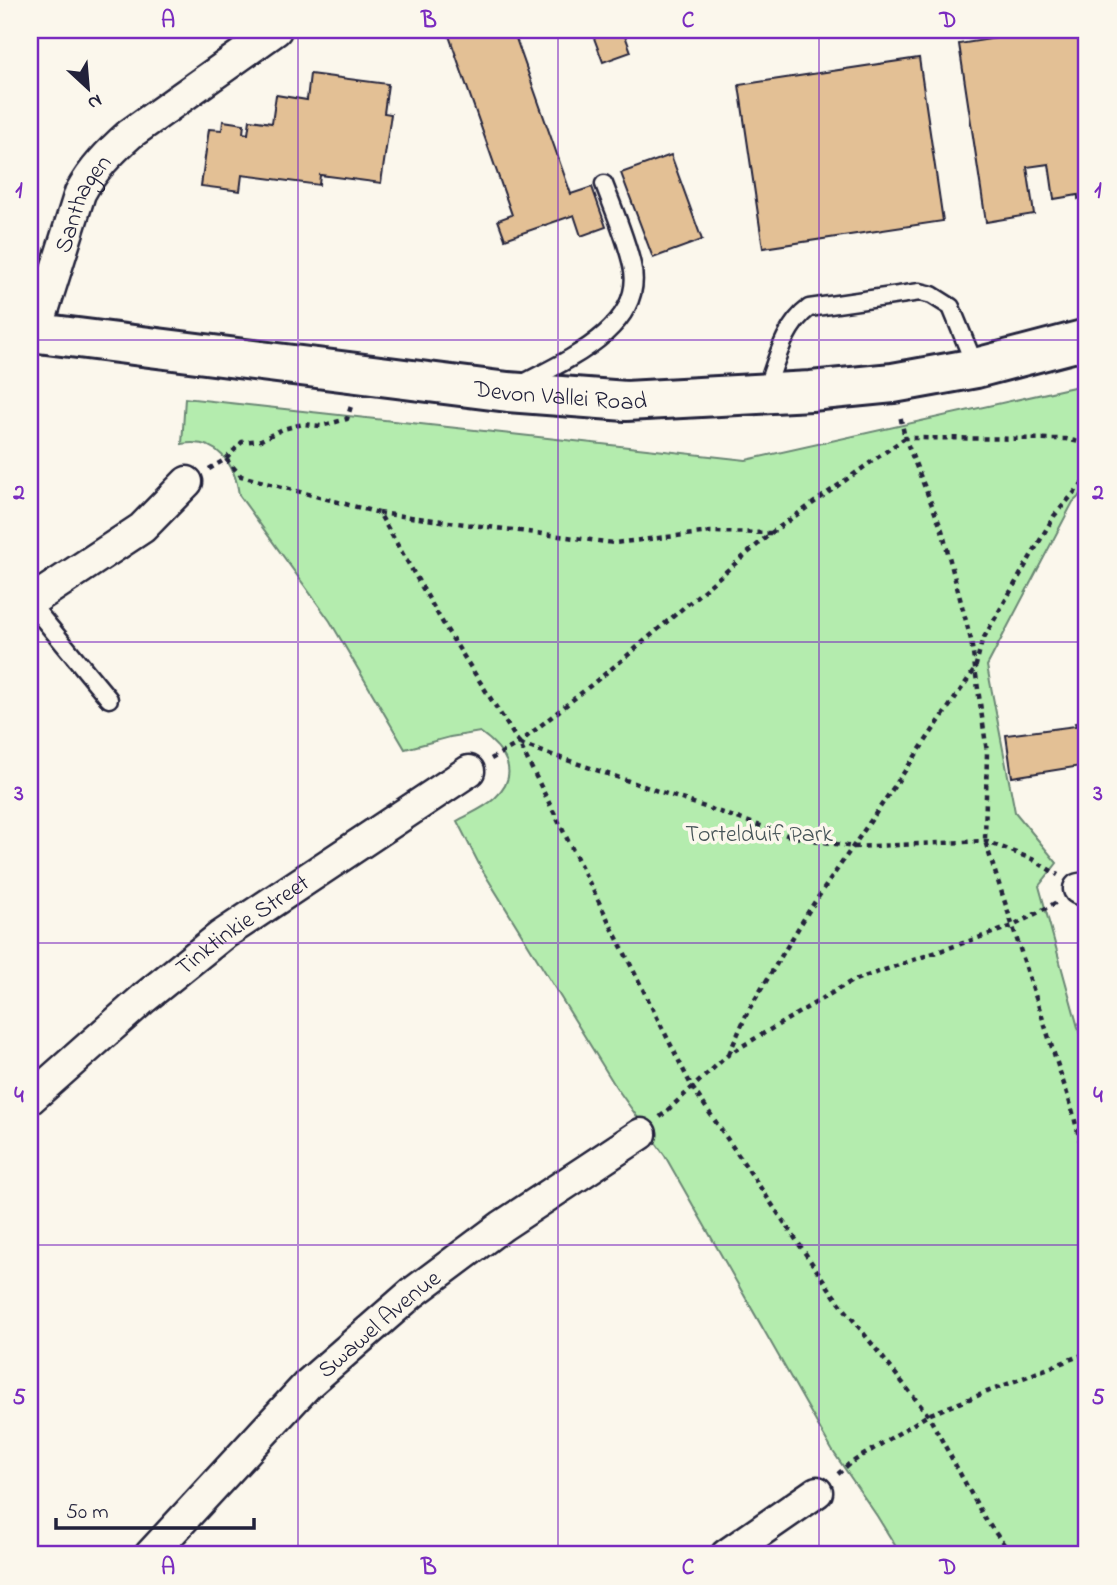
<svg xmlns="http://www.w3.org/2000/svg" width="1117" height="1585" font-family="'Indie Flower',sans-serif">
<style>
.green{fill:#b4ecae;stroke:#6b8774;stroke-width:2}
.building{fill:#e3c095;stroke:#22223b;stroke-width:2}
.lines{fill:none;stroke-linecap:round;stroke-linejoin:round}
.service-casing{stroke:#22223b;stroke-width:21}
.minor-casing{stroke:#22223b;stroke-width:35}
.tertiary-casing{stroke:#22223b;stroke-width:44}
.path{stroke:#22223b;stroke-width:4.5;stroke-dasharray:5 5;stroke-linecap:butt}
.service{stroke:#fbf7ec;stroke-width:16}
.minor{stroke:#fbf7ec;stroke-width:30}
.tertiary{stroke:#fbf7ec;stroke-width:38}
.grid{fill:none;stroke:#7b2cbf;stroke-width:2;stroke-opacity:0.55}
.labels{text-anchor:middle;stroke-width:7;stroke-linejoin:round;paint-order:stroke}
.street-label{font-size:24px;fill:#22223b;stroke:#fbf7ec}
.park-label{font-size:24px;fill:#465458;stroke:#fbf7ec}
.neatline{fill:none;stroke:#7b2cbf;stroke-width:2.5}
.grid-label{font-size:23px;text-anchor:middle;font-weight:bold;fill:#7b2cbf}
</style>
<rect width="100%" height="100%" fill="#fbf7ec"/>
<filter id="ink" filterUnits="userSpaceOnUse"><feTurbulence type="fractalNoise" baseFrequency=".0143" numOctaves="2"/><feDisplacementMap in="SourceGraphic" scale="14" xChannelSelector="R" yChannelSelector="G"/><feConvolveMatrix kernelMatrix="1 2 1 2 8 2 1 2 1" color-interpolation-filters="sRGB"/></filter>
<g filter="url(#ink)">
<path class="green" d="M1087 384V489L1073 502 987 666 1015 812 1057 863 1039 886 1087 1060V1555H901L877 1516 832 1450 665 1156 616 1087 481 868 457 821C469 814 485 808 495 798 522 773 504 749 480 732L450 737 405 749 330 621 239 495C235 463 217 438 182 444L185 398 746 460Z"/>
<path class="building" d="M447 30H513L571 194 592 187 606 227 581 236 574 215 505 239 498 220 512 215Z
M591 30H623L631 52 603 62Z
M1026 30H1087V195L1078 199V195L1054 199 1049 164 1027 167 1034 214 986 222 959 44 1027 33Z
M919 58 943 221 763 248 739 85Z
M310 74 388 84 384 113 391 114 381 183 320 175 319 185 242 175 240 191 201 186 209 129 222 130 223 121 244 124 243 133 248 134 250 120 272 123 276 95 307 100Z
M671 155 702 240 653 258 621 173Z
M1087 721V765L1012 777 1006 735 1076 726 1075 723Z"/>
<g class="lines">
<g class="service-casing">
<path id="service" d="M520 385C563 362 647 327 632 265 626 238 614 210 604 184
M765 392C776 363 783 327 809 308L920 292 932 295 951 307 976 368
M30 603 109 699"/>
</g>
<g class="minor-casing">
<g id="minor">
<path id="s1" d="M36 333 80 193C93 169 110 152 130 134L276 30"/>
<path d="M30 602 142 528 187 482"/>
<path d="M1079 889 1087 888"/>
<path id="s2" d="M30 1099 144 998 221 936 469 771"/>
<path id="s3" d="M150 1555 308 1384 411 1294 502 1226 641 1134"/>
<path d="M726 1555 817 1492"/>
</g>
</g>
<g class="tertiary-casing">
<g id="tertiary">
<path id="s4" d="M30 332 508 392 626 401 811 391 893 383 976 368 1087 339"/>
</g>
</g>
<path class="path" d="M1087 444 1066 439 905 438 942 530 971 640 987 752 985 841 1072 1109 1087 1168
M226 459 241 476 379 513 447 630 519 743 692 1087 835 1297 928 1415 985 1519 1012 1555
M209 469 226 459 242 442 261 440 283 429 303 424 321 426 347 419 352 403
M379 513 614 543 711 532 771 533
M520 744 790 836 853 847 985 841 1032 859 1058 875
M491 759 519 743 621 661 771 533 905 438 900 415
M729 1054 748 1011 810 909 975 669 982 641 1054 516 1087 478
M660 1117 729 1054 852 981 1013 926 1057 902
M838 1474 849 1464 928 1415 1087 1353"/>
<use href="#service" class="service"/>
<use href="#minor" class="minor"/>
<use href="#tertiary" class="tertiary"/>
</g>
</g>
<path class="grid" d="M298 30V1555M558 30V1555M819 30V1555M30 340H1087M30 642H1087M30 943H1087M30 1245H1087"/>
<g class="labels">
<g class="street-label">
<text dy="8" stroke="none"><textPath href="#s1" startOffset="138">Santhagen</textPath></text>
<text dy="8" stroke="none"><textPath href="#s4" startOffset="534">Devon Vallei Road</textPath></text>
<text dy="8" stroke="none"><textPath href="#s2" startOffset="275">Tinktinkie Street</textPath></text>
<text dy="8" stroke="none"><textPath href="#s3" startOffset="326">Swawel Avenue</textPath></text>
</g>
<g class="park-label">
<text x="759" y="841">Tortelduif Park</text>
</g>
</g>
<rect width="1117" height="1585" fill="none" stroke="#fbf7ec" stroke-width="77"/>
<g transform="translate(88 88) rotate(154)" stroke="#fbf7ec" stroke-width="5" paint-order="stroke">
<path d="M0-5L12 26L0 18L-12 26Z" fill="#22223b"/>
<text y="-10" font-size="19" font-weight="bold" text-anchor="middle" fill="#22223b">N</text>
</g>
<path d="M56 1518v10h198v-10" fill="none" stroke="#22223b" stroke-width="3.5"/>
<text x="66" y="1518" font-size="21" fill="#22223b" stroke="#fbf7ec" stroke-width="5" paint-order="stroke">50 m</text>
<rect x="38" y="38" width="1040" height="1508" class="neatline"/>
<g class="grid-label">
<text x="168" y="27">A</text>
<text x="429" y="27">B</text>
<text x="688" y="27">C</text>
<text x="948" y="27">D</text>
<text x="19" y="197">1</text>
<text x="1098" y="197">1</text>
<text x="19" y="499">2</text>
<text x="1098" y="499">2</text>
<text x="19" y="800">3</text>
<text x="1098" y="800">3</text>
<text x="19" y="1102">4</text>
<text x="1098" y="1102">4</text>
<text x="19" y="1404">5</text>
<text x="1098" y="1404">5</text>
<text x="168" y="1574">A</text>
<text x="429" y="1574">B</text>
<text x="688" y="1574">C</text>
<text x="948" y="1574">D</text>
</g>
</svg>
